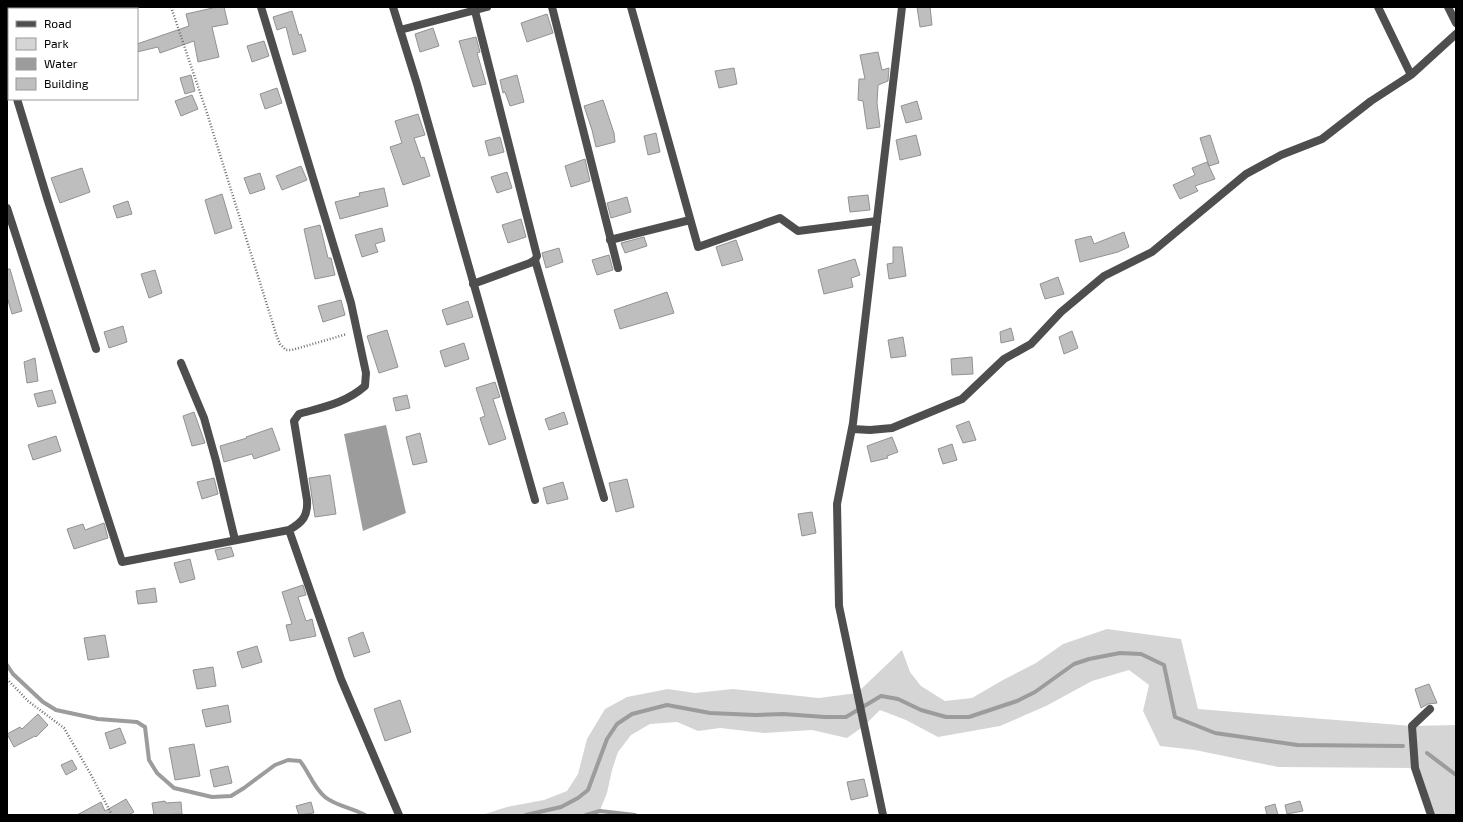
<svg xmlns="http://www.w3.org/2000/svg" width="1463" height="822" font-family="'Exo 2',sans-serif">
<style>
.green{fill:#d5d5d5}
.water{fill:#9c9c9c}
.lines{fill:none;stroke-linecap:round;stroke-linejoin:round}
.stream{stroke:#9c9c9c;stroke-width:4}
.building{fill:#bebebe;stroke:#929292}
.path{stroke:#707070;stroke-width:2.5;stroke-dasharray:1 2;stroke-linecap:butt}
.street{stroke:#4e4e4e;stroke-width:8}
</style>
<rect width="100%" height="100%" fill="#fff"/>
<path class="green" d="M1107 629 1181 639 1198 709 1412 726 1456 725V815H1431L1415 768 1278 767 1195 750 1160 746 1143 711 1149 685 1129 670 1092 681 1046 706 1000 726 938 737 906 720 880 710 864 726 847 738 812 730 764 733 720 728 698 731 677 722 650 724 631 735 618 752 612 770 607 793 598 815H482L507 807 544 800 567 791 578 774 587 739 605 709 627 697 668 689 695 693 733 689 819 698 857 693 902 650 910 672 921 686 945 701 972 698 1003 680 1036 663 1063 644Z"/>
<path class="water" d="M386 425 406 513 363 531 344 434Z"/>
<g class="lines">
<path class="stream" d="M7 665 13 674 43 702 56 710 98 719 137 722 145 727 149 760 157 773 174 788 212 797 231 796 244 788 275 765 288 760 300 761C309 772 313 787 325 797 336 806 353 808 365 815
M1427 753 1456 775
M526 815 561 807 578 798 588 790 607 739 617 724 632 714 667 705 710 713 755 715 783 714 825 717H846L881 696 898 699 921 710 946 717H969L1017 701 1035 692 1074 664 1089 659 1120 653 1141 654 1164 665 1175 717 1215 733 1297 745 1403 746
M586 815 600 811 635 815"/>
</g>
<path class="building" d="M217 7H224L228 24 212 27 219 57 198 62 194 41 160 53 158 47 137 52V44L189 26 186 14Z
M917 7H930L932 25 920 27Z
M292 11 299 35 301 34 306 51 293 55 286 27 277 30 273 17Z
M547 14 553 33 527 42 521 23Z
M433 28 439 46 420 52 415 34Z
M476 37 480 52 477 53 486 84 473 87 459 41Z
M264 41 269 56 252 62 247 46Z
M878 52 882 70 889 68 888 81 878 85 877 103 880 127 867 129 863 101 858 100 859 79H865L860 55Z
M734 68 737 84 719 88 715 71Z
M191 75 195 91 185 94 180 78Z
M517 75 524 102 510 106 505 92 503 93 500 80Z
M277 88 282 103 265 109 260 94Z
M192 95 198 109 181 116 175 101Z
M603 100 614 133 615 142 596 147 592 130 584 106Z
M917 101 922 119 906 123 901 106Z
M418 114 425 135 414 138 421 158 424 157 430 176 403 185 390 147 402 143 395 121Z
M656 133 660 152 648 155 644 136Z
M916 135 921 155 900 160 896 140Z
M1210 135 1219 163 1209 166 1200 138Z
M500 137 504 152 489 156 485 141Z
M585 159 590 181 571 187 565 166Z
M1207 162 1215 179 1195 186 1198 191 1180 199 1173 185 1195 175 1192 168Z
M301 166 307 180 282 190 276 176Z
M82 168 90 192 60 203 51 178Z
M507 172 512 188 497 193 491 177Z
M260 173 265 189 250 194 244 178Z
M384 188 388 206 340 219 335 202 360 196 359 193Z
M222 194 232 228 215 234 205 200Z
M868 195 870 210 850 212 848 197Z
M627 197 631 212 611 218 607 203Z
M128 201 132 214 117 218 113 206Z
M521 219 526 237 508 243 502 225Z
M320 225 328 258H331L335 275 315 279 304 229Z
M382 228 385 241 375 244 378 252 362 257 355 235Z
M1124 232 1129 247 1118 252 1080 262 1075 240 1091 236 1094 244Z
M644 237 647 246 625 253 621 243Z
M736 240 743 260 722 266 716 247Z
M893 247H902L906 276 889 279 887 264 893 263Z
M559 248 563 262 546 268 542 253Z
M609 255 613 270 597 275 592 260Z
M855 259 860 275 851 278 853 287 824 294 818 270Z
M7 269H10L22 311 12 314 7 297Z
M155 270 162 293 149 298 141 274Z
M1058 277 1064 294 1045 299 1040 284Z
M667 292 674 313 620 329 614 310Z
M341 300 345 315 323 322 318 306Z
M468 301 473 317 447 325 442 310Z
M123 326 127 342 109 348 104 332Z
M1011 328 1014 340 1001 343 1000 332Z
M387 330 398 367 379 373 367 336Z
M1072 331 1078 348 1064 354 1059 337Z
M903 337 906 356 891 358 888 340Z
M464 343 469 359 445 367 440 351Z
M972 357 973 374 952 375 951 359Z
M35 358 38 381 27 383 24 362Z
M495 382 500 397 493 399 506 439 489 445 480 418 485 416 476 388Z
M52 390 56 403 38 407 34 394Z
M407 395 410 408 396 411 393 398Z
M194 412 205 443 192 446 183 416Z
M564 412 568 424 549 430 545 419Z
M969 421 976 440 963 443 956 426Z
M272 428 280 450 254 459 252 454 224 462 220 446 247 438 246 437Z
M420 433 427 462 413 465 406 437Z
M56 436 61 451 33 460 28 445Z
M892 437 898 452 887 456 888 458 871 462 867 446Z
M952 444 957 460 943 464 938 449Z
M330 475 336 514 315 517 309 478Z
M214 478 218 494 202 499 197 482Z
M627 479 634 507 616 512 609 483Z
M563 482 568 499 547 504 543 488Z
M812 512 816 533 802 536 798 514Z
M104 523 108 538 74 549 67 529 83 524 85 530Z
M231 547 234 556 218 560 215 550Z
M190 559 195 579 180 583 174 563Z
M303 585 306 595 298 597 306 621 312 619 316 636 290 641 286 625 292 624 282 592Z
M155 588 157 602 138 604 136 591Z
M363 632 370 652 354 657 348 638Z
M105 635 109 657 88 660 84 638Z
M257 646 262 662 242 668 237 652Z
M213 667 216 686 197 689 193 670Z
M1429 684 1437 703 1428 704 1421 708 1415 689Z
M400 700 411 732 385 741 374 709Z
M228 705 231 722 206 727 202 710Z
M38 714 48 725 36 737 35 736 14 747 7 734 20 727 22 729Z
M120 728 126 743 110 749 105 733Z
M194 744 200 776 175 780 169 748Z
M72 760 77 769 66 775 61 765Z
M228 766 232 783 214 787 210 770Z
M864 779 868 796 851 800 847 782Z
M126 799 134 812 128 815H77L101 802 105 811Z
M165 801 166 803 181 802 182 814 154 815 152 803Z
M1300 801 1303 811 1287 814 1285 805Z
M311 802 314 813 299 815 296 806Z
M1275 804 1278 815H1267L1265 807Z"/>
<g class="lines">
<path class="path" d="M171 7 207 113 277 337 280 344 286 350H292L347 334
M7 679 28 701 64 728 90 773 112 815"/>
<path class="street" d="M261 7 351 303 366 373 365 386C346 403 323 407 299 414L294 421 307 500C308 516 303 522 289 530
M393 7 417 84 535 500
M552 7 618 268
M631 7 698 247 780 218 798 231 877 221
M1378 7 1411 75 1456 34
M1448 7 1456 23
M400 30 487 7
M7 69 9 75
M17 99 48 201 96 349
M7 208 122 562 289 530 341 679 399 815
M610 240 690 220
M535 260 604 498
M473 284 530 263 535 260 537 256 474 7
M181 363 204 418 216 461 235 540
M852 429 870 430 892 428 962 399 1004 359 1031 344 1061 312 1104 276 1152 252 1246 174 1281 155 1322 139 1371 101 1411 75
M1430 709 1412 726 1415 768 1431 815
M883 815 839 606 837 504 853 423 902 7"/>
</g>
<rect width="1463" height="822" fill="none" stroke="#000000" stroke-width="16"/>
<rect x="8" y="8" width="130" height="92" fill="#ffffff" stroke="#999999"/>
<rect x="16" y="21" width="20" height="6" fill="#4e4e4e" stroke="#999999"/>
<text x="44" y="28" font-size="12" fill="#000000">Road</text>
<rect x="16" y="38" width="20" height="12" fill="#d5d5d5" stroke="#999999"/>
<text x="44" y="48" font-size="12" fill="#000000">Park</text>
<rect x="16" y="58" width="20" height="12" fill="#9c9c9c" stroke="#999999"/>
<text x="44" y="68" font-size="12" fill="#000000">Water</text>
<rect x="16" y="78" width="20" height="12" fill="#bebebe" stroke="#999999"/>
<text x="44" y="88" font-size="12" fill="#000000">Building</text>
</svg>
